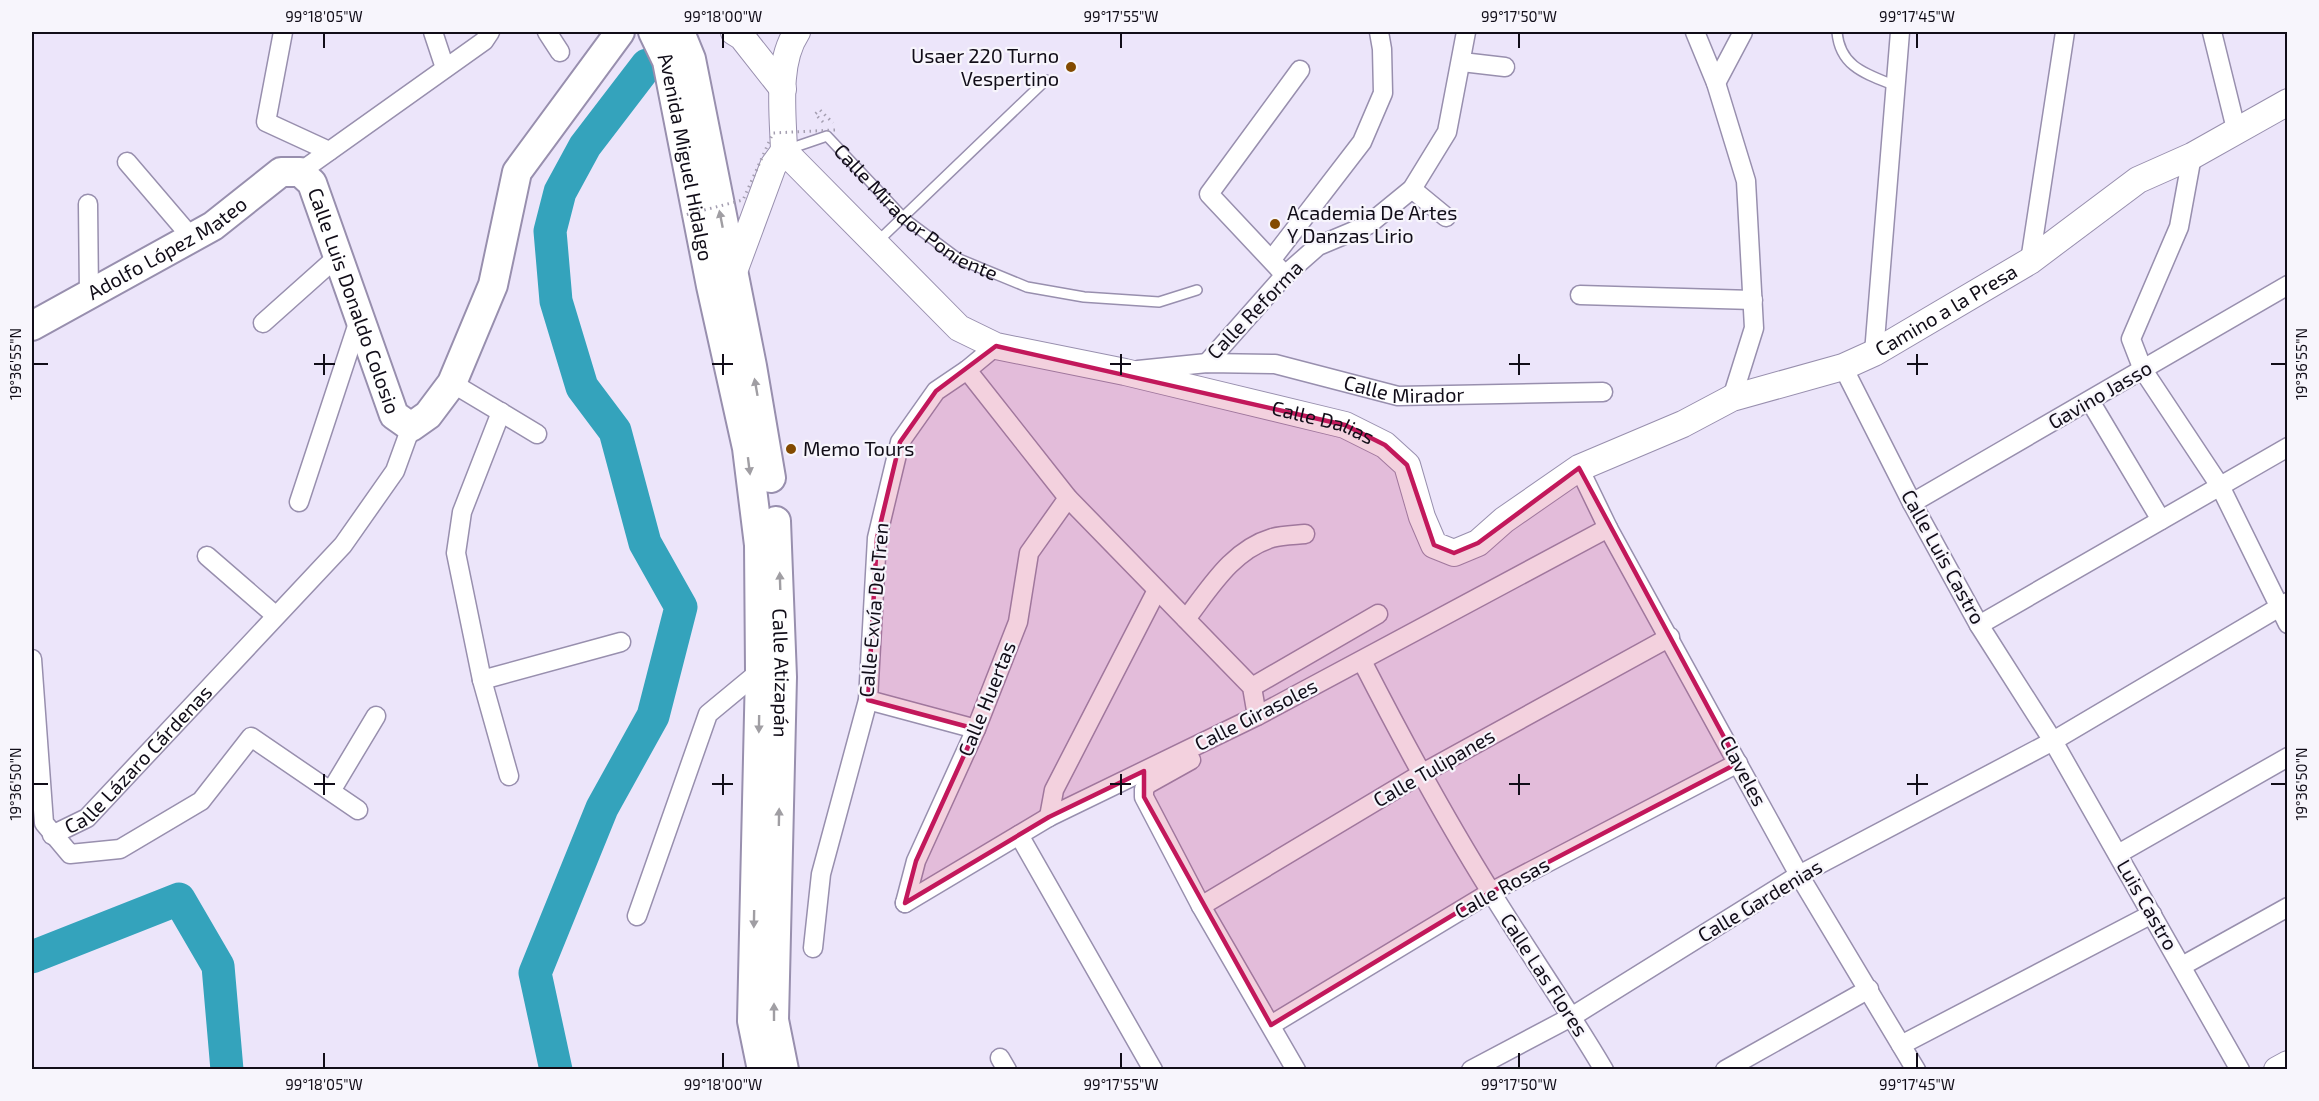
<svg xmlns="http://www.w3.org/2000/svg" width="2319" height="1101" font-family="'Exo 2',sans-serif">
<style>
.lines{fill:none;stroke-linecap:round;stroke-linejoin:round}
.river{stroke:#34a3bc;stroke-width:33}
.lane-casing{stroke:#988fae;stroke-width:12}
.street-casing{stroke:#988fae;stroke-width:21}
.secondary-casing{stroke:#988fae;stroke-width:28}
.primary-casing{stroke:#988fae;stroke-width:32}
.path{stroke:#a49eb0;stroke-width:3;stroke-dasharray:1.5 4.5;stroke-linecap:butt}
.lane{stroke:#fff;stroke-width:9}
.street{stroke:#fff;stroke-width:18}
.secondary{stroke:#fff;stroke-width:26}
.primary{stroke:#fff;stroke-width:28}
.path-bridge{stroke:#a49eb0;stroke-width:3;stroke-dasharray:1.5 4.5;stroke-linecap:butt}
.oneway{fill:#a09ea3}
.marked{fill:#c2185b;fill-opacity:0.2;stroke:#c2185b;stroke-width:4.5;stroke-linejoin:round}
.ticks{fill:none;stroke:#110d18;stroke-width:2}
.poi-dot{fill:#834a00;stroke:#f7f5fc;stroke-width:2}
.labels{text-anchor:middle;stroke-width:4.5;stroke-linejoin:round;paint-order:stroke}
.poi-label{font-size:20px;fill:#110d18;stroke:#f7f5fc;text-anchor:start}
.street-label{font-size:20px;fill:#110d18;stroke:#f7f5fc}
.neatline{fill:none;stroke:#110d18;stroke-width:2}
.ticks-label{font-size:15px;text-anchor:middle;fill:#110d18}
</style>
<rect width="100%" height="100%" fill="#ece5fa"/>
<g class="lines">
<path class="river" d="M32 957 179 899 218 966 227 1070
M556 1070 535 973 602 808 653 716 681 607 645 543 615 431 582 387 556 301 550 231 560 192 585 146 647 65"/>
<g class="lane-casing">
<g id="lane">
<path d="M1837 32C1840 67 1866 74 1896 86"/>
<path id="s1" d="M786 150 827 136 904 218 959 259 1027 287 1084 297 1159 302 1197 290"/>
<path d="M876 243 1046 80"/>
</g>
</g>
<g class="street-casing">
<g id="street">
<path d="M283 32 266 122 329 151"/>
<path d="M433 32 445 68"/>
<path d="M547 32 560 52"/>
<path d="M1695 32 1716 83 1746 181 1754 328 1732 398"/>
<path d="M2212 32 2237 133"/>
<path d="M1462 62 1505 67"/>
<path d="M1716 83 1743 32"/>
<path d="M2192 156 2179 227 2131 339 2143 370 2220 486 2288 624"/>
<path d="M127 162 192 238"/>
<path d="M300 172 484 41 490 32"/>
<path d="M1412 189 1446 217"/>
<path d="M88 204 89 294"/>
<path d="M1272 259 1362 142 1383 93 1382 49 1379 32"/>
<path d="M2030 261 2065 32"/>
<path d="M1285 275 1209 194 1300 70"/>
<path d="M1580 295 1753 300"/>
<path d="M263 323 337 257"/>
<path d="M1874 353 1900 32"/>
<path d="M1207 363 1285 275 1318 246 1368 225 1412 189 1447 132 1466 32"/>
<path d="M1843 367 1912 503 1979 625 2053 741 2240 1070"/>
<path d="M967 370 1068 498 1252 687 1257 716"/>
<path id="s2" d="M1138 370 1207 363 1275 364 1398 396 1603 392"/>
<path d="M452 383 537 434"/>
<path d="M2090 401 2161 520"/>
<path d="M501 412 462 512 456 553 482 680 509 776"/>
<path d="M1579 468 1608 528 1799 875 1916 1070"/>
<path d="M299 502 359 320"/>
<path d="M1912 503 2288 285"/>
<path d="M207 556 275 615"/>
<path d="M1186 619C1210 588 1232 550 1272 538 1282 535 1295 535 1305 534"/>
<path d="M1979 625 2288 447"/>
<path d="M32 659 44 823 70 854 120 849 201 801 251 737 358 810"/>
<path d="M1362 661C1402 739 1444 817 1491 892 1528 952 1568 1009 1604 1070"/>
<path d="M482 680 621 642"/>
<path d="M1252 687 1378 614"/>
<path d="M868 700 976 729"/>
<path d="M1191 760 1148 784 1144 789V797L1201 906 1296 1070"/>
<path d="M331 791 376 716"/>
<path d="M1049 817 1054 790 1157 590"/>
<path id="s3" d="M52 835 87 818 343 545 395 471 411 427"/>
<path d="M1019 835 1153 1070"/>
<path d="M2118 854 2288 757"/>
<path d="M905 903 1049 817 1257 716 1608 528"/>
<path d="M905 903 916 861 976 729 1018 622 1029 553 1068 498"/>
<path d="M1201 906 1421 774 1670 637"/>
<path d="M637 916 708 714 760 671"/>
<path d="M813 948 821 874 868 700 877 538 900 442 936 391 967 370 996 346"/>
<path d="M2182 966 2288 907"/>
<path d="M1271 1025 1491 892 1738 763"/>
<path d="M1901 1045 2152 914"/>
<path d="M1000 1058 1007 1070"/>
<path d="M1471 1070 1573 1016 1799 875 2053 741 2288 602"/>
<path d="M1725 1070 1869 989"/>
</g>
</g>
<g class="secondary-casing">
<g id="secondary">
<path d="M734 32 742 37 783 89"/>
<path id="s4" d="M784 151 959 328 996 346 1125 372 1345 425 1385 445 1407 465 1422 517 1434 545 1454 553 1478 543 1504 520 1579 468 1683 424 1732 398 1843 367 1874 353 2030 261 2138 180 2192 156 2288 102"/>
<path d="M784 151C783 114 776 63 797 32"/>
<path d="M732 277 773 166 784 151"/>
<path d="M2277 1070 2288 1064"/>
</g>
</g>
<g class="primary-casing">
<g id="primary">
<path id="s5" d="M653 32 667 61 711 286 747 448 759 545 760 671 752 1021 762 1070"/>
<path d="M680 32 691 59 752 366 771 478"/>
<path id="s6" d="M32 326 213 226 281 172H300L312 183 394 415 411 427 428 415 452 383 493 285 517 172 620 32"/>
<path id="s7" d="M776 521 782 677 774 1020 784 1070"/>
</g>
</g>
<path class="path" d="M823 122 815 114 820 110 833 123"/>
<use href="#lane" class="lane"/>
<use href="#street" class="street"/>
<use href="#secondary" class="secondary"/>
<use href="#primary" class="primary"/>
<path class="path-bridge" d="M681 216 743 200 773 133 835 130"/>
</g>
<defs><path id="oneway-solid" d="M-6-.8H1V-3.2L6.5 0L1 3.2V.8H-6Z" transform="scale(1.5)"/></defs>
<g class="oneway">
<use href="#oneway-solid" transform="translate(721 219) rotate(-101)"/>
<use href="#oneway-solid" transform="translate(756 387) rotate(-100)"/>
<use href="#oneway-solid" transform="translate(749 466) rotate(83)"/>
<use href="#oneway-solid" transform="translate(780 581) rotate(-92)"/>
<use href="#oneway-solid" transform="translate(759 724) rotate(91)"/>
<use href="#oneway-solid" transform="translate(779 817) rotate(-89)"/>
<use href="#oneway-solid" transform="translate(754 919) rotate(91)"/>
<use href="#oneway-solid" transform="translate(774 1012) rotate(-90)"/>
</g>
<path class="marked" d="M996 346 1345 425 1385 445 1407 465 1434 545 1454 553 1478 543 1579 468 1738 763 1491 892 1271 1025 1144 797V771L1049 817 905 903 916 861 976 729 868 700 877 538 900 442 936 391Z"/>
<path class="ticks" d="M324 33V48M723 33V48M1121 33V48M1519 33V48M1917 33V48M324 354V375M723 354V375M1121 354V375M1519 354V375M1917 354V375M33 364H48M314 364H335M712 364H733M1110 364H1131M1509 364H1530M1907 364H1928M2271 364H2286M324 774V795M723 774V795M1121 774V795M1519 774V795M1917 774V795M33 784H48M314 784H335M712 784H733M1110 784H1131M1509 784H1530M1907 784H1928M2271 784H2286M324 1053V1068M723 1053V1068M1121 1053V1068M1519 1053V1068M1917 1053V1068"/>
<g class="poi-dot">
<circle cx="1071" cy="67" r="6"/>
<circle cx="1275" cy="224" r="6"/>
<circle cx="791" cy="449" r="6"/>
</g>
<g class="labels">
<g class="poi-label">
<text x="1059" y="63" text-anchor="end">Usaer 220 Turno<tspan x="1059" dy="23">Vespertino</tspan></text>
<text x="1287" y="220">Academia De Artes<tspan x="1287" dy="23">Y Danzas Lirio</tspan></text>
<text x="803" y="456">Memo Tours</text>
</g>
<g class="street-label">
<text dy="7" stroke="none"><textPath href="#s5" startOffset="130">Avenida Miguel Hidalgo</textPath></text>
<text dy="7" stroke="none"><textPath href="#s1" startOffset="162">Calle Mirador Poniente</textPath></text>
<text dy="7" stroke="none"><textPath href="#s6" startOffset="156">Adolfo López Mateo</textPath></text>
<text dy="7" stroke="none"><textPath href="#s6" startOffset="454">Calle Luis Donaldo Colosio</textPath></text>
<text transform="translate(1255 310) rotate(-46)" y="7">Calle Reforma</text>
<text dy="7" stroke="none"><textPath href="#s4" startOffset="1382">Camino a la Presa</textPath></text>
<text dy="7" stroke="none"><textPath href="#s2" startOffset="270">Calle Mirador</textPath></text>
<text transform="translate(2100 395) rotate(-30)" y="7">Gavino Jasso</text>
<text dy="7" stroke="none"><textPath href="#s4" startOffset="626">Calle Dalias</textPath></text>
<text transform="translate(1943 557) rotate(61)" y="7">Calle Luis Castro</text>
<text transform="translate(874 610) rotate(-85)" y="7">Calle Exvía Del Tren</text>
<text dy="7" stroke="none"><textPath href="#s7" startOffset="152">Calle Atizapán</textPath></text>
<text transform="translate(987 699) rotate(-68)" y="7">Calle Huertas</text>
<text transform="translate(1256 715) rotate(-27)" y="7">Calle Girasoles</text>
<text dy="7" stroke="none"><textPath href="#s3" startOffset="116">Calle Lázaro Cárdenas</textPath></text>
<text transform="translate(1434 768) rotate(-30)" y="7">Calle Tulipanes</text>
<text transform="translate(1743 771) rotate(62)" y="7">Claveles</text>
<text transform="translate(1502 888) rotate(-29)" y="7">Calle Rosas</text>
<text transform="translate(1760 901) rotate(-31)" y="7">Calle Gardenias</text>
<text transform="translate(2147 905) rotate(60)" y="7">Luis Castro</text>
<text transform="translate(1544 975) rotate(57)" y="7">Calle Las Flores</text>
</g>
</g>
<rect width="2319" height="1101" fill="none" stroke="#f7f5fc" stroke-width="66"/>
<rect x="33" y="33" width="2253" height="1035" class="neatline"/>
<g class="ticks-label">
<text x="324" y="22">99°18'05"W</text>
<text x="723" y="22">99°18'00"W</text>
<text x="1121" y="22">99°17'55"W</text>
<text x="1519" y="22">99°17'50"W</text>
<text x="1917" y="22">99°17'45"W</text>
<text transform="translate(16 364) rotate(-90)" y="5">19°36'55"N</text>
<text transform="translate(2302 364) rotate(-90)" y="5">19°36'55"N</text>
<text transform="translate(16 784) rotate(-90)" y="5">19°36'50"N</text>
<text transform="translate(2302 784) rotate(-90)" y="5">19°36'50"N</text>
<text x="324" y="1090">99°18'05"W</text>
<text x="723" y="1090">99°18'00"W</text>
<text x="1121" y="1090">99°17'55"W</text>
<text x="1519" y="1090">99°17'50"W</text>
<text x="1917" y="1090">99°17'45"W</text>
</g>
</svg>
